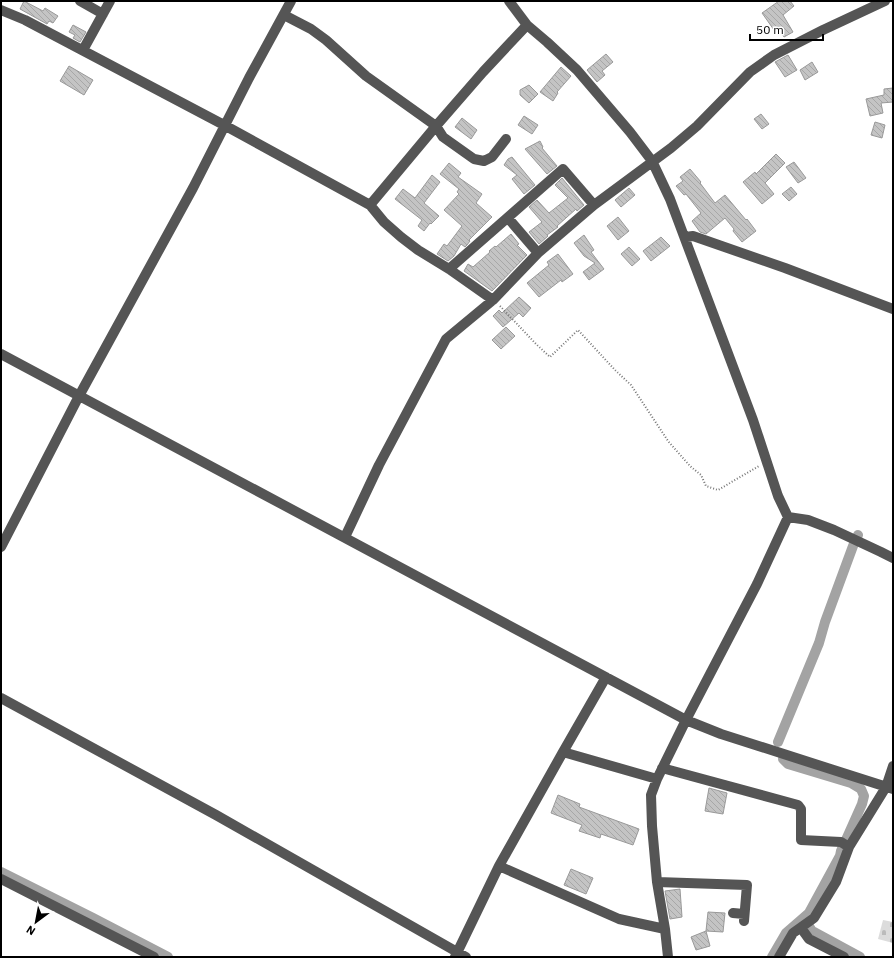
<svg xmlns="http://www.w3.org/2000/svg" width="894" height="958" font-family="'IBM Plex Sans',sans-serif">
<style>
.cemetery{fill:url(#cemetery-stones)}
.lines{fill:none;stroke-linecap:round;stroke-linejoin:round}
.canal{stroke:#a3a3a3;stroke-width:10}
.building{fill:url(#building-back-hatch);stroke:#999}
.path{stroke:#777;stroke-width:2;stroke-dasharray:1 2;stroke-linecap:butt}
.minor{stroke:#555;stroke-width:10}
</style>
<defs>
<pattern id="cemetery-stones" width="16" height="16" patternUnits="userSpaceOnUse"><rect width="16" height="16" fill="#dcdcdc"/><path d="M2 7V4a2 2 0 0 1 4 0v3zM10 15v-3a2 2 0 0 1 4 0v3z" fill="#bbb"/></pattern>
<pattern id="building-back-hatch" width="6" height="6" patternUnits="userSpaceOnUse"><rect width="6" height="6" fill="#c4c4c4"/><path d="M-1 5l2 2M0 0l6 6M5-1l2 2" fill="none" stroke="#a7a7a7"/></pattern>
</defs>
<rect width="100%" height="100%" fill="#fff"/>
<path class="cemetery" d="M883 920 893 922V943L878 939Z"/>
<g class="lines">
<path class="canal" d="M778 742 819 643 825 622 853 546 858 535
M1 872 93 918 168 957
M804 918 812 931 860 957
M772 957 786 933 809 913 840 856 841 851 862 804 864 796 861 789 851 783 788 764 783 759"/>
</g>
<path class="building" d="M24 1 43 11 45 8 58 16 53 23 49 21 47 24 20 9Z
M779 1H790L794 6 783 15 793 32 784 37 778 27 774 30 762 13Z
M73 25 86 32 80 42 73 38 75 35 69 32Z
M606 54 613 62 602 71 605 75 597 82 587 70Z
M788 55 797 70 785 77 775 62Z
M812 62 818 72 805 80 800 70Z
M69 66 93 80 84 95 60 81Z
M561 67 571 76 557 92 558 93 553 101 540 92Z
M529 85 538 94 529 103 520 95V90Z
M893 88V102L881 103 883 113 870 116 866 99 884 95V89Z
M761 114 769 124 762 129 754 119Z
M524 116 538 125 532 134 518 125Z
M462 118 477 130 471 139 455 127Z
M875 122 885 125 882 138 871 135Z
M540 141 543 147 542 148 557 166 547 174 525 149Z
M776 154 785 163 765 183 774 194 762 204 743 182 755 172 756 174Z
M512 157 535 185 524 194 512 179 517 175 504 165 508 159Z
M794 162 806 178 798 183 786 167Z
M449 163 461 173 458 177 482 194 476 203 492 217 469 240 470 241 467 245 465 247 461 244 454 256 448 261 437 254 444 244 447 246 462 226 444 210 459 194 457 192 459 189 440 174Z
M690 169 701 182 700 183 715 203 725 195 746 220 747 219 756 231 742 242 733 231 734 229 725 218 706 234 700 232 692 221 701 213 686 194 684 195 676 186 683 181 680 177Z
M432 175 440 182 424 203 439 216 431 224 430 223 424 231 418 226 422 220 395 199 403 189 415 198Z
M562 178 584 205 577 211 576 209 557 226 558 227 547 235 548 236 539 244 529 232 542 222 529 207 537 200 549 213 568 198 555 185Z
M791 187 797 194 789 201 782 194Z
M629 188 635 195 621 207 615 200Z
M618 217 629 231 618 240 607 226Z
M511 234 519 244 517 245 527 255 492 291 464 271 468 264 473 267 490 252 489 251 495 246 496 247Z
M584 235 594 250 591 252 604 269 589 280 583 272 595 263 584 256 574 243Z
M661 237 670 246 651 261 643 251Z
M629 247 640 259 632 266 621 254Z
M558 254 573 274 562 282 561 280 539 297 527 283 549 265 547 262Z
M519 297 531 308 523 317 519 313 503 327 493 316 499 310 502 313Z
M506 327 515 336 501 349 492 340Z
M709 788 727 793 723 814 705 811Z
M558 795 580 804 579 807 639 829 633 845 601 834 600 838 579 831 582 825 551 813Z
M571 869 593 878 586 894 564 885Z
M680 889 682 917 670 919 665 891Z
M708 912 725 913 723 932 706 931Z
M706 931 710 946 696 950 691 937Z"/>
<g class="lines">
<path class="path" d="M500 306 536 344 550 357 578 330 615 370 631 385 668 441 690 466 701 475 706 486 718 490 759 466"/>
<path class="minor" d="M80 1 103 14
M1 10 25 20 224 125 370 205 384 222 401 237 418 250 449 269 493 300
M284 15 311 29 326 40 366 76 436 126 443 137 474 159 484 161 492 157 506 139
M83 50 110 1
M370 205 436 126 483 72 527 25
M508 218 538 253
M685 237 693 236 785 268 893 309
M449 269 563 169 594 205
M1 354 435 586 686 720 721 734 893 789
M788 517 808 520 834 530 881 552 893 558
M345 537 379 465 446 339 493 300 538 253 594 205 671 148 697 126 750 72 774 55 823 30 885 1
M1 547 79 396 193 188 249 78 291 1
M1 698 216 815 466 957
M563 752 606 677
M662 768 798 805 801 809V840L841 842 849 847
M499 866 619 919 665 929 657 882 652 826 651 795 657 779
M1 879 154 957
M657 882 747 885 744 921
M733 913 744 914
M801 928 809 939 844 957
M665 929 668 957
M455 957 499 866 563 752 657 779 686 720 757 584 788 517 778 496 753 420 670 199 652 161 630 132 577 70 547 42 527 25 509 1
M779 957 793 933 814 918 836 882 849 847 886 787 893 766"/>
</g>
<rect width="894" height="958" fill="none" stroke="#000000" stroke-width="4"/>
<g transform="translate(36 922) rotate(212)" stroke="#ffffff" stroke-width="3" paint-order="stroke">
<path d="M0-3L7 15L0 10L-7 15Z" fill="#000000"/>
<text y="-6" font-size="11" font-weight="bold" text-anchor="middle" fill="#000000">N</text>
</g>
<path d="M750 34v6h73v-6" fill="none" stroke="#000000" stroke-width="2"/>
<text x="756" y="34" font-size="12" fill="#000000" stroke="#ffffff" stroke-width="3" paint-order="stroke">50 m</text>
</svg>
